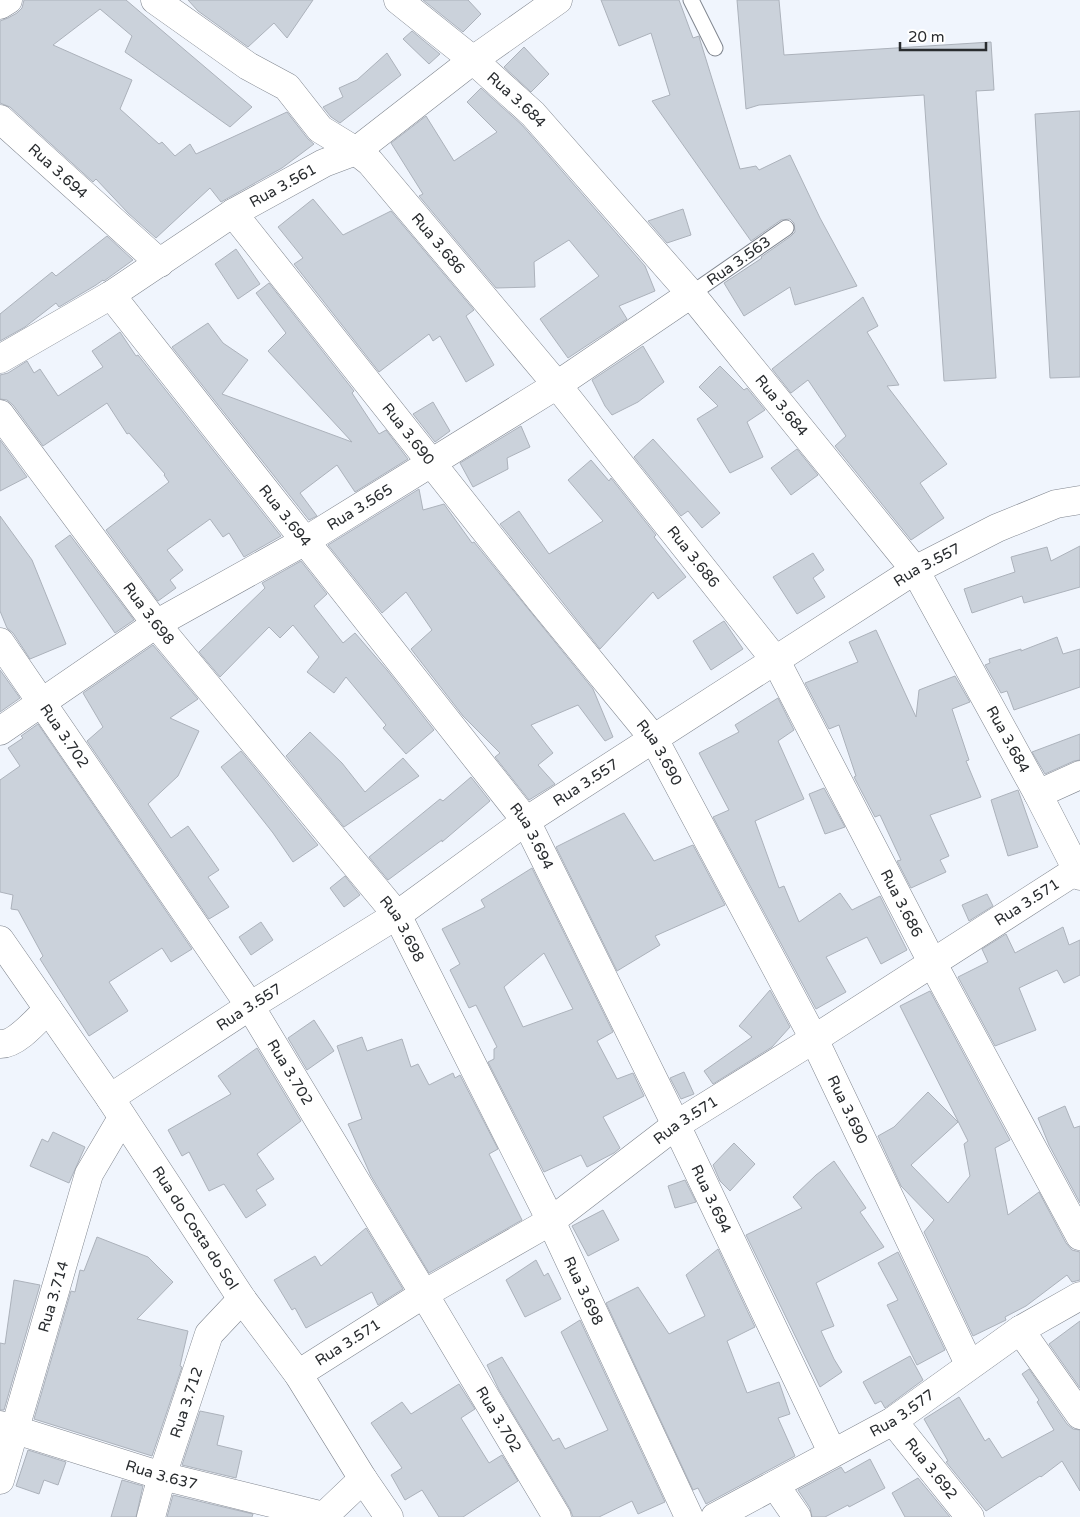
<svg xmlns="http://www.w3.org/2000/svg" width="1080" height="1517" font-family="'Varela Round',sans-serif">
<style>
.building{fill:#cbd2db;stroke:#acb2bb;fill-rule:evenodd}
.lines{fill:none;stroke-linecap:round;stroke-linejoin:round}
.lane-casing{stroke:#80868f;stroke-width:17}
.street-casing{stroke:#80868f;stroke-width:29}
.secondary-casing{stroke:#80868f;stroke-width:29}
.lane{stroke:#fff;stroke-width:15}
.street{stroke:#fff;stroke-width:28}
.secondary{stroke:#fff;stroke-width:28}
.labels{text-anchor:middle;stroke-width:4;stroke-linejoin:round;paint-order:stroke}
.street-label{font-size:15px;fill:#292c2f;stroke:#fff}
</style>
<rect width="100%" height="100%" fill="#f0f5fd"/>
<path class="building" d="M24 0H126L252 107 230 127 125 52 132 36 100 9 53 45 132 80 120 109 159 144 162 142 175 156 190 144 196 154 287 112 308 139 314 144 282 168 221 202 210 188 156 238 128 213 96 179 93 182 10 107 0 103V21L8 18 17 13 22 8Z
M188 0H313L287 38 274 23 248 47 198 11Z
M423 0H468L481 14 463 32Z
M601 0H679L693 38 699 36 700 40 740 169 756 166 759 170 790 155 820 218 857 286 795 305 790 287 744 316 724 283 762 258 761 257 791 236 795 232 794 223 790 219 781 220 751 241 652 101 670 95 651 33 619 46Z
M737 0H779L784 55 991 42 994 90 976 91 996 378 944 381 924 95 759 105 746 109Z
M412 31 440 54 429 64 403 39Z
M524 47 549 74 531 92 504 67Z
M387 53 401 75 340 123 331 117 323 107 343 97 339 88 357 80Z
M481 88 522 125 645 266 655 291 619 306 627 319 568 358 540 319 599 276 569 240 534 262 535 287 496 288 419 196 423 194 391 143 426 116 454 161 497 132 467 102Z
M1080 111V377L1050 378 1035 114Z
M313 199 343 235 391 211 474 310 466 316 494 365 466 382 440 336 433 341 429 334 379 372 294 264 303 258 278 227Z
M683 209 691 235 667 243 648 221Z
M107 236 133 260 104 281 103 280 96 285 59 307 56 303 25 327 0 341V314L52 272 56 276Z
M236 249 260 284 238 299 215 264Z
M269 283 354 391 352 393 379 434 386 430 408 459 355 492 337 465 300 493 317 516 309 520 172 347 208 323 223 343 248 360 222 394 352 442 268 351 286 333 256 293Z
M863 297 878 326 867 332 899 385 887 386 947 464 920 483 944 518 911 540 835 446 846 436 808 380 791 393 772 369Z
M120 332 136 356 138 355 281 536 244 557 229 533 223 537 210 519 167 550 183 570 170 580 176 588 158 601 106 530 169 482 164 475 165 474 129 433 127 434 107 403 43 446 13 405 7 400 0 399V375L8 373 27 361 34 373 40 369 58 396 103 367 92 351Z
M643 346 664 382 638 402 612 415 605 406 592 380Z
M720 366 744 390 747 388 765 410 747 422 763 457 730 473 697 419 718 406 699 387Z
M433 402 450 431 435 442 413 414Z
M521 426 530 447 507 458 508 469 473 487 460 463Z
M653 439 720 513 702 528 688 511 681 516 634 457Z
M0 440 27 477 0 491Z
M797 449 818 475 791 495 771 468Z
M591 460 609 481 611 478 656 535 654 537 686 577 658 599 653 592 600 649 500 524 519 511 549 554 603 521 568 480Z
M419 489 423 510 444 504 472 543 474 542 593 689 613 737 605 741 578 705 531 725 553 753 538 765 555 784 529 800 495 757 500 753 463 716 411 649 432 630 406 592 382 613 328 545Z
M0 516 32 560 66 644 30 659 13 633 7 628 0 611Z
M70 535 134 620 115 633 55 546Z
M1080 546V587L1024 603 1022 596 972 613 964 589 1015 572 1011 557 1047 547 1051 561Z
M813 553 824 570 813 578 825 597 797 614 773 577Z
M301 561 327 594 314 606 343 643 355 633 387 670 434 730 406 754 383 728 386 725 346 677 334 693 307 672 319 657 293 625 280 638 269 627 220 677 199 652 265 588 262 583Z
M724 621 743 649 711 670 693 641Z
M876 630 916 717 919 690 955 676 970 702 952 709 969 760 966 761 981 797 930 815 949 856 940 860 946 872 911 888 897 861 901 860 880 815 875 817 854 777 856 776 839 725 829 729 805 683 858 662 849 642Z
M1057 637 1063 654 1080 649V687L1014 710 1007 691 1001 693 985 665 990 663 989 659 1021 649V651Z
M153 645 198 699 170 718 199 731 178 776 148 804 171 838 188 826 219 870 208 877 229 907 209 919 87 741 103 727 83 693Z
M0 670 20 698 0 712Z
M778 698 794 730 778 741 804 799 755 821 779 888 784 886 799 922 840 893 852 910 880 896 907 950 881 964 867 937 826 957 846 992 816 1009 713 817 729 810 699 753 739 732 735 725Z
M38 724 192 949 171 962 162 948 109 982 128 1011 89 1036 40 959 43 956 18 910 11 909 13 895 0 892V780L20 766 8 748 23 738 21 736Z
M310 732 342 763 365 792 403 758 419 776 344 827 286 756Z
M1080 734V760L1074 761 1045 774 1032 752Z
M241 751 318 845 293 862 273 833 221 767Z
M471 777 490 801 442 842V840L388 880 369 857 440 799 443 801Z
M824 788 845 827 825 834 809 794Z
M1018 790 1038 847 1008 856 991 800Z
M624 813 654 861 693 845 725 905 655 936 660 945 617 971 556 847Z
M532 868 613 1032 597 1041 617 1079 633 1073 644 1096 603 1117 620 1148 614 1153 587 1167 581 1155 544 1172 488 1062 494 1059V1049L497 1047 476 1005 469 1008 450 970 460 964 442 929 485 907 481 900ZM544 953 573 1009 523 1027 504 987Z
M345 876 360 895 344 907 330 888Z
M987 894 993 906 969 921 962 905Z
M261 922 273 940 251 955 239 937Z
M1063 927 1069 945 1080 940V975L1064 983 1057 970 1019 988 1036 1030 995 1046 958 977 988 962 982 949 1006 934 1015 953Z
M770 990 790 1027 772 1047 713 1084 704 1071 752 1037 739 1026Z
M930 991 1010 1140 995 1148 1008 1215 1039 1192 1066 1243 1072 1250 1080 1252V1280L1072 1282 1067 1275 1026 1306 1005 1317 1006 1320 973 1336 924 1232 934 1220 901 1186 878 1136 894 1127 928 1092 958 1122 911 1165 948 1203 970 1176 964 1144 968 1141 900 1006Z
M314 1020 334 1051 307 1070 288 1038Z
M362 1037 367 1051 402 1039 411 1067 418 1064 429 1085 453 1073 455 1078 460 1075 498 1149 489 1154 522 1220 429 1273 371 1176 348 1124 362 1119 337 1046Z
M257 1048 301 1121 257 1154 274 1179 256 1190 266 1205 246 1218 224 1184 209 1191 189 1152 182 1156 168 1130 231 1094 218 1076Z
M684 1072 694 1094 681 1099 670 1078Z
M1065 1106 1074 1128 1080 1126V1203L1049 1145 1038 1118Z
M53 1132 85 1147 69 1183 30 1166 42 1139 48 1142Z
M734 1143 755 1164 730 1191 720 1181 713 1165Z
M834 1161 866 1208 860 1212 884 1247 816 1283 834 1326 821 1331 834 1359 842 1372 820 1387 746 1235 802 1208 793 1197 816 1175Z
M685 1180 696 1202 675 1208 668 1186Z
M603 1210 619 1240 588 1256 572 1226Z
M366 1228 403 1289 378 1305 372 1292 306 1328 295 1308 292 1310 274 1280 315 1256 321 1266Z
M97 1237 148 1257 173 1282 137 1319 188 1331 180 1366 182 1367 152 1456 34 1419 71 1291 75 1292 80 1270 84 1271Z
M718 1249 755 1327 727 1341 747 1393 779 1382 790 1414 778 1418 795 1456 706 1504 698 1488 693 1490 606 1303 638 1287 669 1334 705 1316 686 1275Z
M898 1252 945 1350 917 1365 887 1305 898 1300 878 1263Z
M536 1260 544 1276 548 1273 561 1299 525 1317 506 1280Z
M14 1280 40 1285 4 1410H0V1343L5 1344Z
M580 1320 665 1502 638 1514 632 1501 599 1517H573L570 1509 499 1390 487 1365 502 1357 553 1441 559 1438 565 1449 608 1430 561 1332Z
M1080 1321V1388L1049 1344Z
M910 1356 923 1380 885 1408 881 1401 875 1404 863 1382Z
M1029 1369 1067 1424 1073 1429 1080 1430V1491L1062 1461 1041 1477 1040 1476 986 1511 946 1462 948 1461 924 1419 959 1397 985 1441 989 1438 1002 1458 1054 1430 1037 1402 1039 1400 1022 1374Z
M459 1384 475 1409 461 1418 489 1463 502 1455 518 1481 463 1517H439L422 1490 405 1500 391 1475 402 1468 371 1423 402 1402 411 1414Z
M200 1411 224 1416 217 1445 242 1451 236 1478 182 1465Z
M28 1450 66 1462 58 1485 44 1480 39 1494 16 1486Z
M870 1459 885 1488 849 1507 848 1505 825 1517H812L810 1508 798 1490 841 1467 845 1473Z
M918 1478 950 1517H905L892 1493Z
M122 1480 143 1486 136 1517H111Z
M173 1495 253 1514 252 1517H167Z"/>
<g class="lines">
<g class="lane-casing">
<g id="lane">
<path d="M691 0 715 48"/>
<path id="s1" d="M691 294 786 228"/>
</g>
</g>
<g class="street-casing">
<g id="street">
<path id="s2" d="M155 0 248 66 287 87 320 129 356 151 370 162 557 385 776 661 933 964 1080 1236"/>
<path id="s3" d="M398 0 473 60 533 114 691 294 915 570 1038 794 1080 876"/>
<path d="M0 5 8 0"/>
<path id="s4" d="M0 119 160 263"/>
<path id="s5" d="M233 213 541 601 654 739 814 1039 969 1364"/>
<path id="s6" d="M111 295 526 821 676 1125 832 1452"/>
<path id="s7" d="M0 359 111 295 233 213 324 163 356 151 473 60 558 0"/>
<path id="s8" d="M0 414 156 624 397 915 551 1221 689 1517"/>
<path id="s9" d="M0 642 250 1006 424 1294 557 1517"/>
<path id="s10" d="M0 731 156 624 305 541 557 385 691 294"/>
<path d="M1038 794 1080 775"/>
<path d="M0 1044C16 1045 37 1020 48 1009"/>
<path id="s11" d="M110 1098 250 1006 397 915 526 821 915 570 997 528 1056 504 1080 500"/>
<path d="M1020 1330 1080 1415"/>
<path id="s12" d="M298 1374 424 1294 551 1221 676 1125 814 1039 1077 870"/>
<path id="s13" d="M893 1421 970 1517"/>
<path id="s14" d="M0 1425 162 1476 324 1516"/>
<path id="s15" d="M0 1480 89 1174 122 1118"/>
<path d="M775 1485 797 1517"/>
<path id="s16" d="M151 1517 162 1476 209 1334 242 1299"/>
<path d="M323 1517 363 1479"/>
<path id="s17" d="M715 1517 893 1421 1020 1330 1080 1296"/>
</g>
</g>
<g class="secondary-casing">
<g id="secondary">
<path id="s18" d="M0 940 110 1098 242 1299 298 1374 363 1479 389 1517"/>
</g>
</g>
<use href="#lane" class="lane"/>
<use href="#street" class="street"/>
<use href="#secondary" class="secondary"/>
</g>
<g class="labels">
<g class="street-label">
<text dy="5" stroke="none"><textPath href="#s3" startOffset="155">Rua 3.684</textPath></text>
<text dy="5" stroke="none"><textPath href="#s4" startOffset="78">Rua 3.694</textPath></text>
<text dy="5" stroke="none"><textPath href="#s7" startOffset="332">Rua 3.561</textPath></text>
<text dy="5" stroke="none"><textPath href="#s2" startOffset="378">Rua 3.686</textPath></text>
<text dy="5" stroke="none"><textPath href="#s1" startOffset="58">Rua 3.563</textPath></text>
<text dy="5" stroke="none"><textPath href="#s3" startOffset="560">Rua 3.684</textPath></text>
<text dy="5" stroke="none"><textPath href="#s5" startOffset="282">Rua 3.690</textPath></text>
<text dy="5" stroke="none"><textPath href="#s10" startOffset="424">Rua 3.565</textPath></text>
<text dy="5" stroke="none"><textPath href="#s6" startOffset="281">Rua 3.694</textPath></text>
<text dy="5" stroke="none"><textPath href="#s2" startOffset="782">Rua 3.686</textPath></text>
<text dy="5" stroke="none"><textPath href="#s11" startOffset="976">Rua 3.557</textPath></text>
<text dy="5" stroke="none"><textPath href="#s8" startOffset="249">Rua 3.698</textPath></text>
<text dy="5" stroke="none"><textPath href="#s9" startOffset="114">Rua 3.702</textPath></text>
<text dy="5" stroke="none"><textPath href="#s3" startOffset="965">Rua 3.684</textPath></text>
<text dy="5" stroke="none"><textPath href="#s5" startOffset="688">Rua 3.690</textPath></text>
<text dy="5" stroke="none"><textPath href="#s11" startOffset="571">Rua 3.557</textPath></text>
<text dy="5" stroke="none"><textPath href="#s6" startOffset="686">Rua 3.694</textPath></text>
<text dy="5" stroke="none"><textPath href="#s12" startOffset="869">Rua 3.571</textPath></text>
<text dy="5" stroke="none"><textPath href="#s2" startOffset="1188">Rua 3.686</textPath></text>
<text dy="5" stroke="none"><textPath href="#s8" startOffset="654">Rua 3.698</textPath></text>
<text dy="5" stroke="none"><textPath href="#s11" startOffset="166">Rua 3.557</textPath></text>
<text dy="5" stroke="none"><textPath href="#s9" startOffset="519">Rua 3.702</textPath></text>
<text dy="5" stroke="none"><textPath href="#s5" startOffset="1092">Rua 3.690</textPath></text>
<text dy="5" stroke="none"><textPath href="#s12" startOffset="464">Rua 3.571</textPath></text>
<text dy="5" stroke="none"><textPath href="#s6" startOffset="1091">Rua 3.694</textPath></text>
<text dy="5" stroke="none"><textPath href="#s18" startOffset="348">Rua do Costa do Sol</textPath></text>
<text dy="5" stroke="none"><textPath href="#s8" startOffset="1059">Rua 3.698</textPath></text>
<text dy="5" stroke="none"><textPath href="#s15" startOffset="191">Rua 3.714</textPath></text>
<text dy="5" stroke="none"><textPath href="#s12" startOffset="59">Rua 3.571</textPath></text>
<text dy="5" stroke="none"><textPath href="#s16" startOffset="120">Rua 3.712</textPath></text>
<text dy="5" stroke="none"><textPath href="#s17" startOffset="214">Rua 3.577</textPath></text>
<text dy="5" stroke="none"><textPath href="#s9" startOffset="924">Rua 3.702</textPath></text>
<text dy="5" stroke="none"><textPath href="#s13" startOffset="61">Rua 3.692</textPath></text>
<text dy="5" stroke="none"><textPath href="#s14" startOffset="169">Rua 3.637</textPath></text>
</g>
</g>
<path d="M900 42v8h86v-8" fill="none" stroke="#292c2f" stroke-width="2.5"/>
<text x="908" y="42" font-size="15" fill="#292c2f" stroke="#ffffff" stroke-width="4" paint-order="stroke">20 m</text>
</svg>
